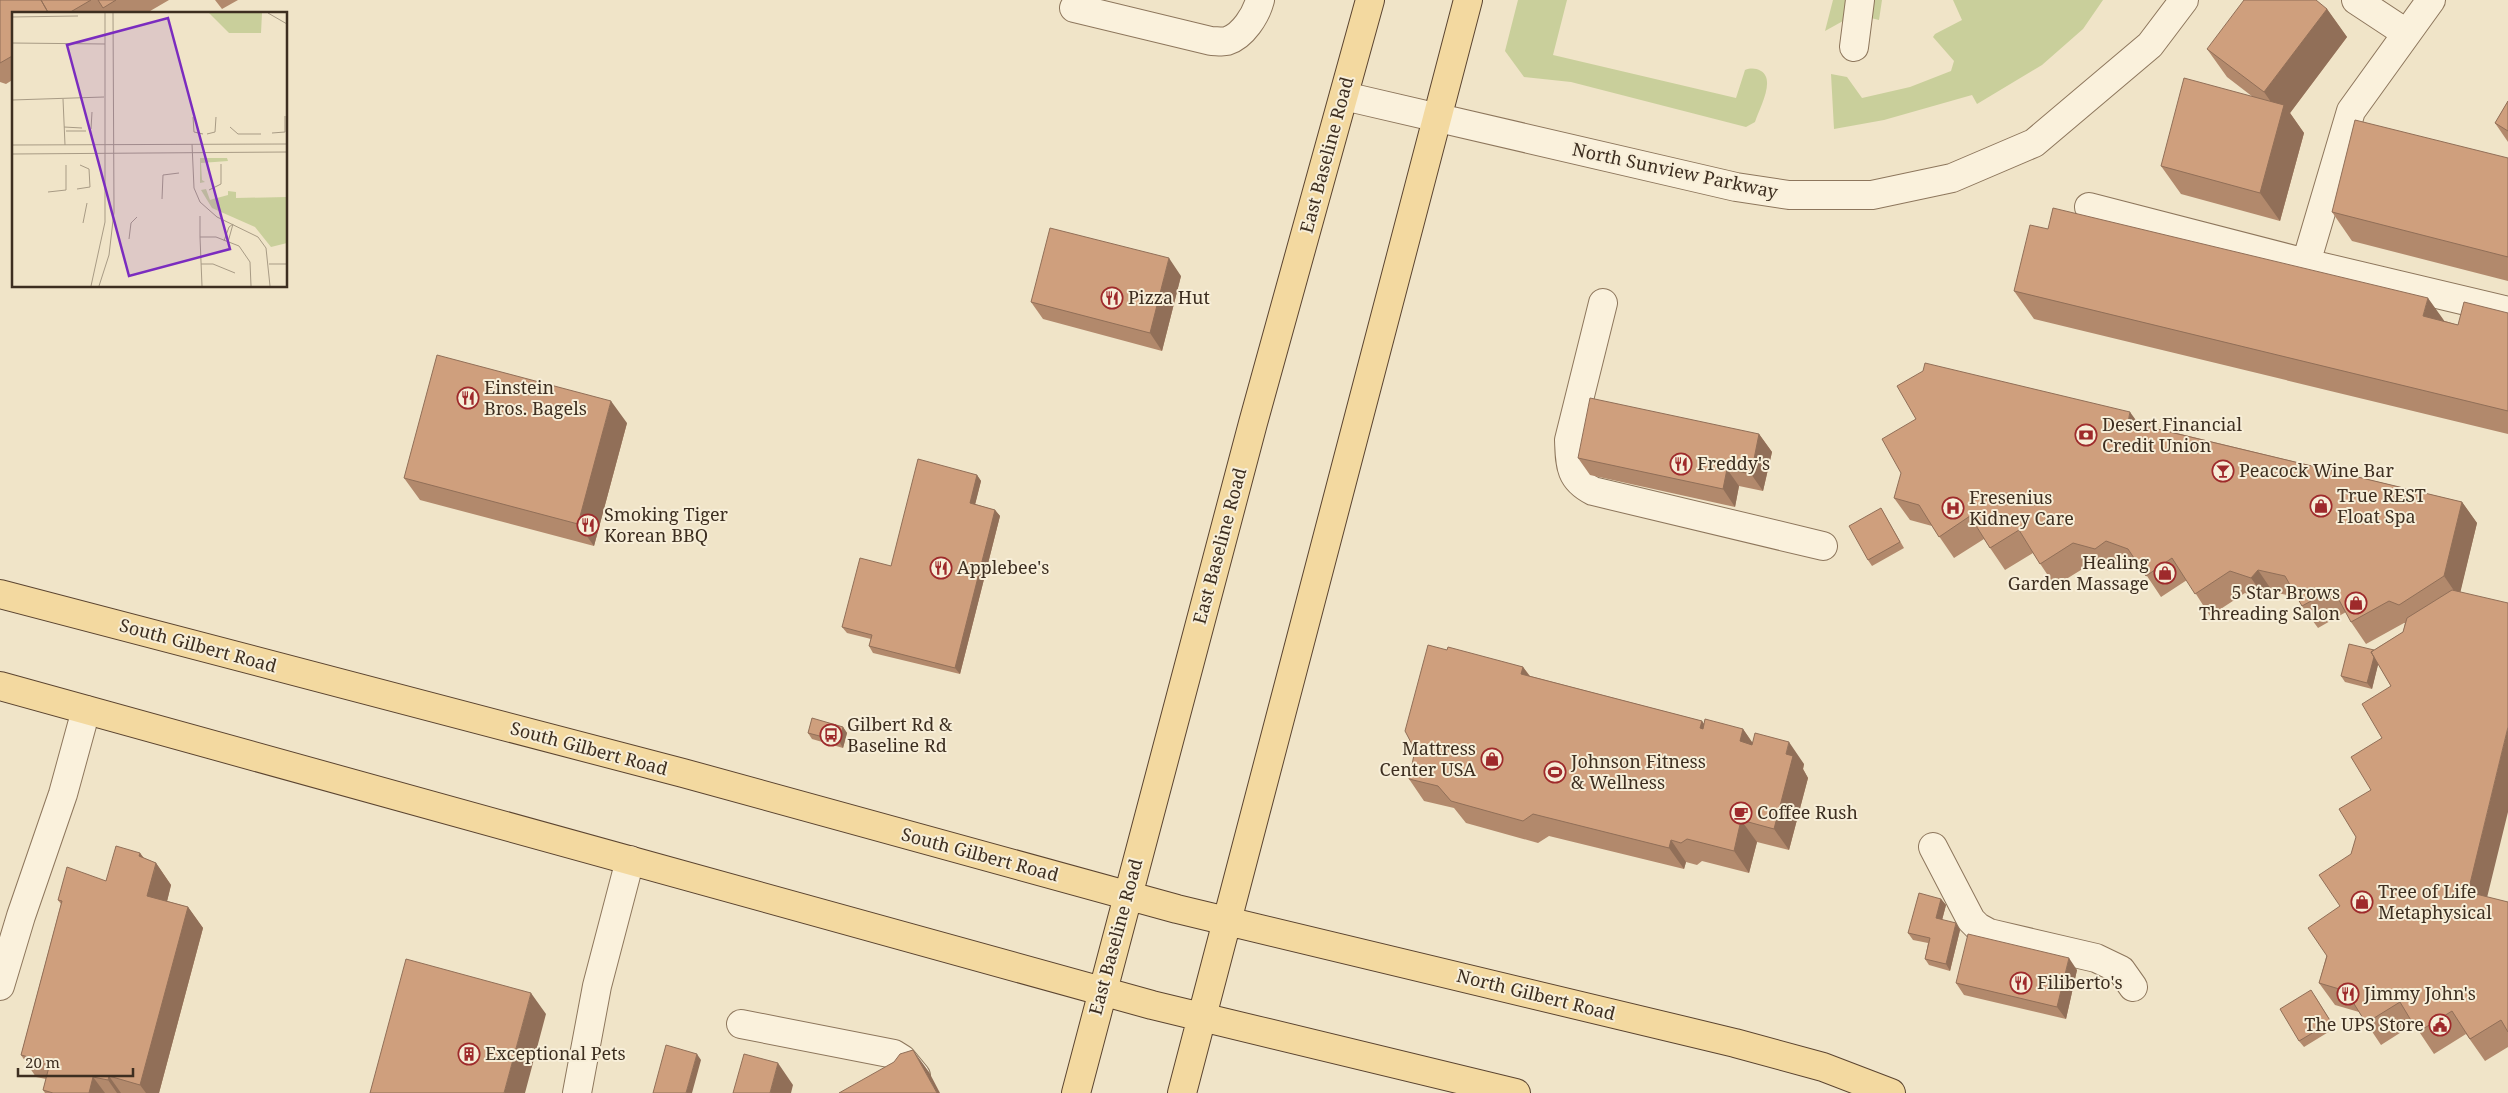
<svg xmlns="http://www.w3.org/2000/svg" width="2508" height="1093" font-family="'Noto Serif',serif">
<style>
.green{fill:#c9cf9b}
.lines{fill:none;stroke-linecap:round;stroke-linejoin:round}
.minor-casing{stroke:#8d765c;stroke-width:30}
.major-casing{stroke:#5b4430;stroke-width:30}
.minor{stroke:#faf1dc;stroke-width:28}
.major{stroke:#f3d9a0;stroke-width:28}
.wall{fill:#b2896c}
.shaded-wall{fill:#916f58}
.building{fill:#cf9f7d;stroke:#916f58}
.labels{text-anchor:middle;stroke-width:4;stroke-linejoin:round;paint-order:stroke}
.street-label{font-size:18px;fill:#3d2e20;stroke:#f7eed8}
.poi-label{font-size:18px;fill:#3d2e20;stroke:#f7eed8;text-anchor:start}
.inset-road{fill:none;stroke:#a89b85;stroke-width:1}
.view{fill:#7b2cbf;fill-opacity:0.15;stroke:#7b2cbf;stroke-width:2.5}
.inset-edge{fill:none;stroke:#3d2e20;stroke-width:2.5}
</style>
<rect width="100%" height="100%" fill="#f0e4c8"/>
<path class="green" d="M1518 0H1567L1553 55 1736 98 1745 70C1751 68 1755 68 1761 71 1776 80 1759 109 1755 122L1746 127 1571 82 1524 77 1505 51Z
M1833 0H1847L1843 21 1825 31Z
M1872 0H1882L1879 20 1871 18Z
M1953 0H2103L2083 29 2042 65 1977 104 1972 95 1884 120 1834 129 1831 74 1847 77 1862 98 1910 87 1951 71 1954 61 1933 37 1935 34 1962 20Z"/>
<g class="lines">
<g class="minor-casing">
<path id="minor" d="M2356 0 2406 33
M2431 0 2351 111 2306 263 2508 311
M1074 8 1211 41C1216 41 1223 42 1227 41 1243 36 1256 15 1260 0
M1854 47 1860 0
M1344 96 1736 187 1789 195H1872L1952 178 2034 143 2150 45 2184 0
M2089 207 2306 263
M1603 303 1569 440C1570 464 1569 479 1593 491L1823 546
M1933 847 1971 920 1978 927 1989 933 2096 958 2121 970 2133 987
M0 986 21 916 63 794 86 710
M741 1024 894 1054 902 1059 916 1076
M577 1093 597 986 630 860"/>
</g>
<g class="major-casing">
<path id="major" d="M0 594 683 773 1177 909 1735 1043 1823 1067 1891 1093
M0 686 1152 1005 1516 1093
M1076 1093 1253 423 1370 0
M1182 1093 1468 0"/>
</g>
<use href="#minor" class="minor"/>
<use href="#major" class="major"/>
</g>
<path class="wall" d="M0 0H169L145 14H14V79L6 84 0 82Z
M215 0H238L222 9Z
M2327 9 2347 37 2290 113 2304 133 2280 221 2181 194 2161 166 2253 97 2227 77 2207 49Z
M2508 101V142L2495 123Z
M2508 158V281L2352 241 2332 212Z
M1181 276 1162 351 1043 319 1031 302Z
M2014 291 2445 321 2458 325 2508 313V434L2034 319Z
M627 423 594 546 420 500 404 478Z
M2139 424 2462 502 2477 523 2460 592 2487 897 2508 902V1047L2485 1061 2466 1034 2434 1054 2414 1024 2381 1045 2359 1012 2335 1005 2319 983 2340 906 2351 854 2371 790 2382 738 2391 686 2378 664 2372 689 2345 682 2341 676 2374 650 2403 632 2405 623H2404L2366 644 2351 622 2346 612 2318 628 2302 606 2297 597 2273 592 2266 599 2245 593 2210 616 2187 580 2161 597 2143 570 2121 563 2110 571 2089 565 2055 586 2033 553 2005 570 1984 539 1954 558 1932 526 1910 520 1894 498Z
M1759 434 1772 452 1763 491 1739 486 1735 507 1590 475 1578 458Z
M977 475 981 481 975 504 995 510 1000 516 960 674 873 653 869 646 871 639 847 633 842 627 891 566Z
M1881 508 1904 548 1872 566 1868 560Z
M1447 650 1523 667 1530 676 1702 721 1704 725 1743 729 1752 742 1804 764 1803 769 1808 778 1789 850 1757 842 1749 873 1702 861 1697 865 1686 862 1684 869 1549 836 1538 843 1466 823 1454 808 1424 801 1409 779Z
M843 727 847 733 843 748 812 739 808 733Z
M140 853 144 858 156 863 171 885 167 901 188 907 203 928 159 1093H45L43 1090 46 1079 36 1077 21 1055 61 904 58 900 106 881Z
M1941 899 1946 905 1942 920 1960 930 1950 971 1929 965 1925 959 1928 943 1913 940 1908 933Z
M2077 970 2066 1019 1964 995 1956 983Z
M2315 996 2335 1028 2304 1047 2299 1041Z"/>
<path class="shaded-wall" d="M2327 9 2347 37 2290 113 2304 133 2280 221 2260 193 2281 116 2264 92Z
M1169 258 1181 276 1162 351 1150 333Z
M2428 298 2448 326 2423 316Z
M611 401 627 423 594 546 578 524Z
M2130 412 2146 434 2128 422Z
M1759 434 1772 452 1763 491 1751 474Z
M1727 469 1739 486 1735 507 1723 489Z
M977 475 981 481 974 509 970 503Z
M2462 502 2477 523 2459 598 2444 576Z
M995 510 1000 516 960 674 955 668Z
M2258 570 2273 592 2266 599 2251 578Z
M2375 651 2380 657 2372 689 2367 683Z
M1523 667 1539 689 1521 674Z
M1702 721 1717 743 1700 728Z
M843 727 847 733 843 748 839 741Z
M2508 727V812L2483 914 2468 892Z
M1743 729 1758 751 1740 741Z
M1789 742 1804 764 1803 769 1808 778 1789 850 1774 829 1786 754Z
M1741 820 1757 842 1749 873 1734 851Z
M1671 840 1686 862 1684 869 1669 848Z
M140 853 154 873 156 863 171 885 163 918 147 896 139 856Z
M1941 899 1946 905 1941 924 1936 918Z
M188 907 203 928 159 1093H146L140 1085Z
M1956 923 1960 930 1950 971 1946 964Z
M2069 958 2077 970 2066 1019 2057 1007Z
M531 993 546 1014 525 1093H504Z
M913 1050 929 1072 940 1093H937Z
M697 1054 701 1060 692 1093H686Z
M778 1063 793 1085 791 1093H770Z
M109 1076 121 1093H117L108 1080Z
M93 1077 105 1093H89Z"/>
<path class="building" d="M0 0H41L49 14H14V55L0 63Z
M41 0H91L67 14H49Z
M98 0H116L103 8Z
M2244 0H2316L2327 9 2264 92 2207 49Z
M2184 78 2284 105 2260 193 2161 166Z
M2508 101V131L2495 123Z
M2355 120 2508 158V257L2332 212Z
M2053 208 2428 298 2423 316 2458 325 2464 302 2508 313V411L2014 291 2030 225 2048 229Z
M1050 228 1169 258 1150 333 1031 302Z
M437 355 611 401 578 524 404 478Z
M1925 363 2130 412 2128 422 2462 502 2444 576 2399 605 2389 601 2351 622 2333 589 2302 606 2285 576 2258 570 2251 578 2230 571 2195 594 2172 558 2146 576 2128 549 2106 541 2095 549 2073 543 2040 564 2019 530 1990 548 1970 516 1939 537 1919 505 1894 498 1901 473 1882 439 1916 419 1897 386 1923 371Z
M1590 398 1759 434 1751 474 1727 469 1723 489 1578 458Z
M918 459 977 475 970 503 995 510 955 668 869 646 872 635 842 627 860 558 891 566Z
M1881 508 1900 542 1868 560 1849 526Z
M2452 590 2508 603V727L2468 892 2508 902V1032L2501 1020 2470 1039 2452 1011 2418 1032 2400 1002 2366 1023 2346 991 2319 983 2327 956 2308 928 2340 906 2319 875 2351 854 2356 837 2339 809 2371 790 2351 757 2382 738 2362 704 2391 686 2371 652 2403 632 2407 618Z
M2349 644 2374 650 2371 652 2374 657 2367 683 2341 676Z
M1428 645 1447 650 1448 647 1523 667 1521 674 1702 721 1700 728 1703 729 1705 719 1743 729 1740 741 1752 745 1755 733 1789 742 1786 754 1793 756 1774 829 1741 820 1734 851 1687 839 1681 843 1671 840 1669 848 1533 814 1523 821 1451 801 1438 786 1409 779 1415 750 1405 731Z
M812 718 843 727 839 741 808 733Z
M116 846 140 853 139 856 156 863 147 896 188 907 140 1085 109 1076 108 1080 93 1077 89 1093H53L43 1090 50 1063 21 1055 62 901 58 900 67 867 106 881Z
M1919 893 1941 899 1936 918 1956 923 1946 964 1925 959 1930 938 1908 933Z
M1968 934 2069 958 2057 1007 1956 983Z
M406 959 531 993 504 1093H370Z
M2311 990 2331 1022 2299 1041 2280 1009Z
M666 1045 697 1054 686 1093H653Z
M913 1050 937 1093H839L894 1062 900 1054Z
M744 1054 778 1063 770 1093H733Z"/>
<defs>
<g id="restaurant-ring" transform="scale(1.125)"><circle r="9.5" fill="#f7eed8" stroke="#9e2a2b" stroke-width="1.5"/><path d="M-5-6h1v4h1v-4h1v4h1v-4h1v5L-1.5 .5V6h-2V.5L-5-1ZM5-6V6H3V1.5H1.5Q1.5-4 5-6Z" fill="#9e2a2b"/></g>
<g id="bank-ring" transform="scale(1.125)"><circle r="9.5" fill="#f7eed8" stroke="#9e2a2b" stroke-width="1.5"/><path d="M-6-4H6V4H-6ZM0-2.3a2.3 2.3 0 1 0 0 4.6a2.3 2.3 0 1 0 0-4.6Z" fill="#9e2a2b"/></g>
<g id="bar-ring" transform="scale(1.125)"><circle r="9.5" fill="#f7eed8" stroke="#9e2a2b" stroke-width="1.5"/><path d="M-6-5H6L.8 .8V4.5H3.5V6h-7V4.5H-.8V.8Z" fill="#9e2a2b"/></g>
<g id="shop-ring" transform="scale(1.125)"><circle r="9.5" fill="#f7eed8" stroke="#9e2a2b" stroke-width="1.5"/><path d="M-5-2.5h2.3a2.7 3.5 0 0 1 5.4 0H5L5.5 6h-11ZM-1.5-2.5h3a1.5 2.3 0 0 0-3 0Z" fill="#9e2a2b"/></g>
<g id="hospital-ring" transform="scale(1.125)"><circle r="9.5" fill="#f7eed8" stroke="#9e2a2b" stroke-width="1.5"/><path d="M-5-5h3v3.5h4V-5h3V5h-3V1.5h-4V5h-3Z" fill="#9e2a2b"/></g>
<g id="bus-ring" transform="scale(1.125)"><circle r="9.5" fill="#f7eed8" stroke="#9e2a2b" stroke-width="1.5"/><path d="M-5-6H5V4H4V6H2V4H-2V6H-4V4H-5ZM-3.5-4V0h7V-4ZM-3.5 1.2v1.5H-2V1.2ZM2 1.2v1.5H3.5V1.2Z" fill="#9e2a2b"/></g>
<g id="stadium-ring" transform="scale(1.125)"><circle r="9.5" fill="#f7eed8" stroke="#9e2a2b" stroke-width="1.5"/><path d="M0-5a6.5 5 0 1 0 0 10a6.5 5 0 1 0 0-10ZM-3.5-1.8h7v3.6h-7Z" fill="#9e2a2b"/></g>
<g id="cafe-ring" transform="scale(1.125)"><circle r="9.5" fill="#f7eed8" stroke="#9e2a2b" stroke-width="1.5"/><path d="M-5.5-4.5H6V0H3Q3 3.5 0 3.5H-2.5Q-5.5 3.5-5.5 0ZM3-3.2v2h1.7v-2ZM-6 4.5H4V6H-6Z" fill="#9e2a2b"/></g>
<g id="civic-ring" transform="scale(1.125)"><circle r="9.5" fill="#f7eed8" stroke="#9e2a2b" stroke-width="1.5"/><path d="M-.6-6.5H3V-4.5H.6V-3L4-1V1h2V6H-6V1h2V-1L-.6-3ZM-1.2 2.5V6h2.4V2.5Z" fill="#9e2a2b"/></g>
<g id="building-ring" transform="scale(1.125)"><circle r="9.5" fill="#f7eed8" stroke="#9e2a2b" stroke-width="1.5"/><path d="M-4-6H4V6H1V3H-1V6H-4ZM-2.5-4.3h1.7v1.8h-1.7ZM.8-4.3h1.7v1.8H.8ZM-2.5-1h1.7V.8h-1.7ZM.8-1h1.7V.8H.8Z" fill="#9e2a2b"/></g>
</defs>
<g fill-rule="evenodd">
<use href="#restaurant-ring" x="1112" y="298"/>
<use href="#restaurant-ring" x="468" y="398"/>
<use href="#bank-ring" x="2086" y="435"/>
<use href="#restaurant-ring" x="1681" y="464"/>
<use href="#bar-ring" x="2223" y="471"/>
<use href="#shop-ring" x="2321" y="506"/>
<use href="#hospital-ring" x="1953" y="508"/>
<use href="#restaurant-ring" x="588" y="525"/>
<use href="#restaurant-ring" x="941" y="568"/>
<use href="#shop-ring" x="2165" y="573"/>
<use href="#shop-ring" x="2356" y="603"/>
<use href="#bus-ring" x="831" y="735"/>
<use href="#shop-ring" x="1492" y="759"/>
<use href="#stadium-ring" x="1555" y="772"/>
<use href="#cafe-ring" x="1741" y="813"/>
<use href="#shop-ring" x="2362" y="902"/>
<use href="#restaurant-ring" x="2021" y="983"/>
<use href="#restaurant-ring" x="2348" y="994"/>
<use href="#civic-ring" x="2440" y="1025"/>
<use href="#building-ring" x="469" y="1054"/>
</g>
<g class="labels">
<g class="street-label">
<text transform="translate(1327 155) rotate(-75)" y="6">East Baseline Road</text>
<text transform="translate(1675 171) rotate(12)" y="6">North Sunview Parkway</text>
<text transform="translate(1220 546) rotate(-75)" y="6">East Baseline Road</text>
<text transform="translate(198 646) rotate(15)" y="6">South Gilbert Road</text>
<text transform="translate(589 749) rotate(15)" y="6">South Gilbert Road</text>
<text transform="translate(980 855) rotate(15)" y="6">South Gilbert Road</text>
<text transform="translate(1116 937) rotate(-75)" y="6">East Baseline Road</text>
<text transform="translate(1536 995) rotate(14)" y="6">North Gilbert Road</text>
</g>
<g class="poi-label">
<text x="1128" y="304">Pizza Hut</text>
<text x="484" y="394">Einstein<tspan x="484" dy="21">Bros. Bagels</tspan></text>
<text x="2102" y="431">Desert Financial<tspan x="2102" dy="21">Credit Union</tspan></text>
<text x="1697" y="470">Freddy's</text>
<text x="2239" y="477">Peacock Wine Bar</text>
<text x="2337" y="502">True REST<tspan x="2337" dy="21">Float Spa</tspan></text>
<text x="1969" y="504">Fresenius<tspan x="1969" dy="21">Kidney Care</tspan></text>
<text x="604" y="521">Smoking Tiger<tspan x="604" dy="21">Korean BBQ</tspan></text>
<text x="2149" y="569" text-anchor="end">Healing<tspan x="2149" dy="21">Garden Massage</tspan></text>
<text x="957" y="574">Applebee's</text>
<text x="2340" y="599" text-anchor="end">5 Star Brows<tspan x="2340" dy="21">Threading Salon</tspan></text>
<text x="847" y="731">Gilbert Rd &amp;<tspan x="847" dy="21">Baseline Rd</tspan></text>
<text x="1476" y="755" text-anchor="end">Mattress<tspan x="1476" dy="21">Center USA</tspan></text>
<text x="1571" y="768">Johnson Fitness<tspan x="1571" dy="21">&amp; Wellness</tspan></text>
<text x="1757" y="819">Coffee Rush</text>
<text x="2378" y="898">Tree of Life<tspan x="2378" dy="21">Metaphysical</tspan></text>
<text x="2037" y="989">Filiberto's</text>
<text x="2364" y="1000">Jimmy John's</text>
<text x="2424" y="1031" text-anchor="end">The UPS Store</text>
<text x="485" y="1060">Exceptional Pets</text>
</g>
</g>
<g transform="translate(12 12)">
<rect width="275" height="275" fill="#f0e4c8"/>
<path d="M197 1H250L249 21H217ZM188 146H215L216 149 189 151 190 168 193 170 188 171ZM194 177 198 188 204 186 203 183 205 186 216 183V179L224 180V186L275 185V231L259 235 243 215 200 196 189 178Z" fill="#c9cf9b"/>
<path class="inset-road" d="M256 1 275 12M0 5 66 4M0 31 93 32M51 87 53 133M0 88 92 85M181 105 182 120 191 122M52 115 70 116M218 115 226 122H249M79 117 80 100M54 119H74M260 121 273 120V104M195 122 203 120 204 105M180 132 182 176 188 190 205 205 246 225 254 236 258 274M0 133 275 132M0 142 275 140M65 177 78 175 77 157 68 153M197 178 209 172V152M36 180 54 178V153M150 187 151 163 167 161M188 204V225M71 211 75 191M117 227 119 211 125 205M212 229 217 215 221 212M216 230 221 212M189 252H201L223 261M257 252H275M79 274 93 210V1M87 274 97 243 102 200 101 1M190 274 188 225H204L227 234 238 250 239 274"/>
<path class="view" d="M156 6 218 237 117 264 55 33Z"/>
<rect width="275" height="275" class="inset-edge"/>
</g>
<path d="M18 1068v8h115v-8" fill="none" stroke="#3d2e20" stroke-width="2.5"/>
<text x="25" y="1068" font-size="15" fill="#3d2e20" stroke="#f7eed8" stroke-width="4" paint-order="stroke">20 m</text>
</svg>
